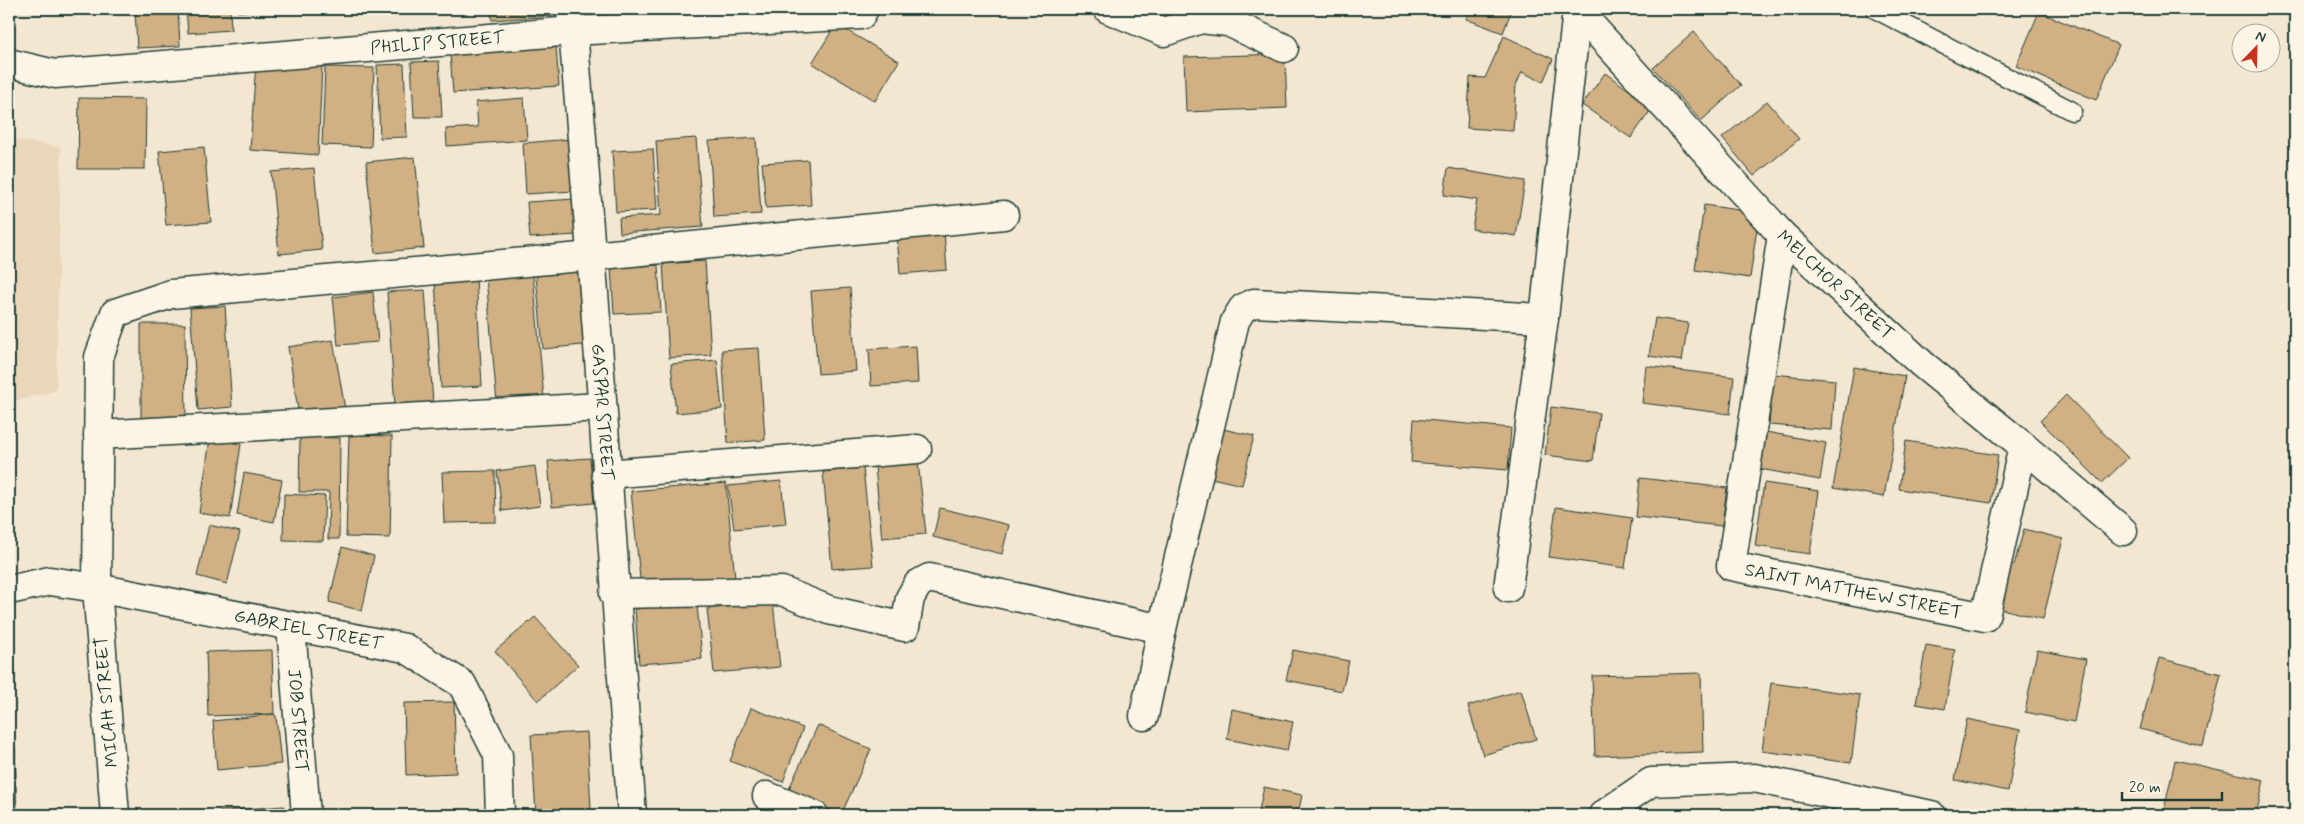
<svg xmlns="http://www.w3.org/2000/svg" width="2304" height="824" font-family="Mynerve,sans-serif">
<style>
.built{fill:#e9d6bb}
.building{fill:#d1b084;stroke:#1f3d34}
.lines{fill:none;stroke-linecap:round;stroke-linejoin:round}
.service-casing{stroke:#1f3d34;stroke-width:21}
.minor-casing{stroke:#1f3d34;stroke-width:31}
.service{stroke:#fcf5e5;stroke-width:18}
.minor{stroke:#fcf5e5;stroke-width:28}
.labels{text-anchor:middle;stroke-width:4;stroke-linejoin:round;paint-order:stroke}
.street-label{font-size:18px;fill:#1f3d34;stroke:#fcf5e5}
</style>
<rect width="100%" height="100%" fill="#f3e7d2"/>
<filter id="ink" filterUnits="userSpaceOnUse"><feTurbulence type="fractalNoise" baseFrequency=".02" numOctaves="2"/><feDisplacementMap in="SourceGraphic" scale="10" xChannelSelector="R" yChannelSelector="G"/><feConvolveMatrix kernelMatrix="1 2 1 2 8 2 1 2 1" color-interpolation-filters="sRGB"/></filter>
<g filter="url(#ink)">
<path class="built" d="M9 139 61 147 56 390 9 403Z"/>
<path class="building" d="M135 9H178L180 46 137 48Z
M186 9H230L231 30 188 33Z
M237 9H266L238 12Z
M341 9H385L386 10 341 13Z
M491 9H553V16L492 20Z
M1470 9H1512L1503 33 1466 19Z
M2039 12 2119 45 2096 100 2016 66Z
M836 24 899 61 875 101 812 63Z
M1694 32 1741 85 1701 121 1653 68Z
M1504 36 1553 59 1543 82 1522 72 1516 85 1513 131 1467 128 1470 77 1485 78Z
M556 47 559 86 453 93 450 53Z
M1285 54 1287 108 1186 112 1184 57Z
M439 61 442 117H414L411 62Z
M256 62 322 66 318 155 250 150Z
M404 64 407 137 380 138 377 65Z
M325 67 374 68 371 147 322 145Z
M1605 73 1653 107 1631 138 1582 105Z
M79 98 146 99 145 169H78Z
M524 98 527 140 447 146 446 129 478 127 476 102Z
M1767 101 1799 139 1754 176 1722 138Z
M696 138 703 227 620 233 619 218 661 215 656 141Z
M756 138 761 214 714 217 709 141Z
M571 139 574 191 526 194 523 143Z
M204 147 211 222 166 225 159 151Z
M653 149 657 210 616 212 612 151Z
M415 157 424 248 375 253 366 162Z
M808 160 811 205 766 208 762 163Z
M314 168 322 250 279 254 271 172Z
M1448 168 1525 181 1516 236 1472 229 1477 200 1444 195Z
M575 199 577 235 530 238 527 202Z
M1704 205 1759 213 1750 278 1695 270Z
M944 231 947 270 900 274 897 235Z
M705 261 711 355 669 358 663 264Z
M658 265 661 312 614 314 611 268Z
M585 271 592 344 543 349 536 276Z
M533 273 544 399 497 403 486 277Z
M476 278 482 386 441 388 435 279Z
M850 288 856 371 818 374 811 291Z
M425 290 433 403 395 406 387 292Z
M373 292 378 342 338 345 333 297Z
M225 306 232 407 198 410 190 308Z
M1655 318 1688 323 1682 361 1649 356Z
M141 324H185L186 422H141Z
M333 340 345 409 299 416 288 347Z
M916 346 918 383 871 386 869 349Z
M759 348 765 440 728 443 722 350Z
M717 360 722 409 676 413 671 364Z
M1646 366 1734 377 1730 414 1642 403Z
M1854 367 1905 376 1884 497 1833 488Z
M1773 374 1835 380 1832 430 1769 425Z
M2066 395 2128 458 2102 483 2040 421Z
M1551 407 1599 413 1593 461 1545 455Z
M1414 419 1511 428 1508 470 1411 462Z
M1214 427 1254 436 1242 485 1203 476Z
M1766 432 1826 443 1820 480 1760 469Z
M349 435 392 436 390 538 346 537Z
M300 437 340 438 339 539H328L329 492H299Z
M210 439 241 444 230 518 199 513Z
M1906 441 1998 455 1991 503 1899 489Z
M590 458 594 503 552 507 548 461Z
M918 462 926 534 882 538 875 467Z
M535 466 540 506 502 511 497 471Z
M863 468 873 566 832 569 823 472Z
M495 471 496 522 444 523 442 472Z
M244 473 282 480 274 522 237 515Z
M1640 478 1727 488 1722 526 1636 517Z
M781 481 786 524 734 529 728 486Z
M726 483 735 579 641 588 631 491Z
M1764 483 1819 491 1810 554 1755 546Z
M284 494 325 496 323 541 283 540Z
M1556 507 1632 518 1625 568 1549 557Z
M940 508 1009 525 1002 554 933 537Z
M209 525 240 532 227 584 197 576Z
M2024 529 2063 539 2043 619 1989 606 2000 561 2014 565Z
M342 547 374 556 362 611 329 602Z
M773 602 780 667 714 673 707 609Z
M697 604 702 659 639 664 635 609Z
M535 617 578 665 538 701 495 651Z
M1926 645 1955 650 1945 709 1916 704Z
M272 650 274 714 208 716 206 652Z
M1293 650 1349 661 1342 691 1286 680Z
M2037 650 2086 659 2074 722 2025 712Z
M2159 658 2221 674 2203 746 2140 729Z
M1701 673 1703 752 1595 756 1592 676Z
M1771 683 1860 695 1851 763 1762 751Z
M1521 690 1536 739 1483 755 1468 706Z
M454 702 456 773 406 775 404 703Z
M751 708 803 728 783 782 730 761Z
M1232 709 1293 722 1287 751 1227 739Z
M274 714 276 716 281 764 217 770 213 721Z
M1967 719 2020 730 2008 791 1955 780Z
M818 725 871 749 841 815 788 791Z
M587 732 591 810 536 814 531 735Z
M15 747 16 777H9V748Z
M2175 760 2264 780 2256 815H2163Z
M9 786H16L17 815H9Z
M1264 787 1302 795 1298 815H1258Z
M284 806 285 815H219V811Z"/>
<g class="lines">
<g class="service-casing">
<path id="service" d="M1875 9 2072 111"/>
</g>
<g class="minor-casing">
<g id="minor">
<path id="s1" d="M571 9C595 277 612 546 632 815"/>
<path d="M1108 9 1164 32 1201 19 1228 22 1284 48"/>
<path id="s2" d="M1576 9 1782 235 1922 364 2023 446 2123 531"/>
<path id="s3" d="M9 63 55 74 573 31 861 15 864 9"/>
<path id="s4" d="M1782 235 1731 566 1985 617 2023 446"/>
<path d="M98 435 601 407"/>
<path d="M606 474 917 449"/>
<path d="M1508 588 1544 318 1577 10"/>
<path id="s5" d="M9 590 50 581 97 588 405 648 462 684 498 755 500 815"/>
<path d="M614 594 782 591 829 610 905 627 910 598 918 584 929 578 1162 629 1235 321 1243 308 1254 303 1544 318"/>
<path id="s6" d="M291 627 306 815"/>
<path d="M1144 716 1162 629"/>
<path d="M767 796 814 815"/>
<path d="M115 815 97 588 99 357 115 313 171 294 592 256 1004 215"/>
<path d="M1603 815 1651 782 1754 778 1931 815"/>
</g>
</g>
<use href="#service" class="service"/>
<use href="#minor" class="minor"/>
</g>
</g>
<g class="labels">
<g class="street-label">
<text dy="6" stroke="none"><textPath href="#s3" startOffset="431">PHILIP STREET</textPath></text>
<text dy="6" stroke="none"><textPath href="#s2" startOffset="379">MELCHOR STREET</textPath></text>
<text dy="6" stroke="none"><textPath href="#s1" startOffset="404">GASPAR STREET</textPath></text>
<text dy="6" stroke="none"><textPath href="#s4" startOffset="460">SAINT MATTHEW STREET</textPath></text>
<text dy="6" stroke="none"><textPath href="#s5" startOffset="305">GABRIEL STREET</textPath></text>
<text transform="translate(106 702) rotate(-95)" y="6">MICAH STREET</text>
<text dy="6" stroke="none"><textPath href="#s6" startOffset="94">JOB STREET</textPath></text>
</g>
</g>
<rect width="2304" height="824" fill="none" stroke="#fcf5e5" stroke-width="30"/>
<rect x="15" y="15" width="2274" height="794" fill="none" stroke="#1f3d34" stroke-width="2" filter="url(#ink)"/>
<g transform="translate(2256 48) rotate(23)"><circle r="24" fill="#fcf5e5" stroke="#a4ab9e"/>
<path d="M0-4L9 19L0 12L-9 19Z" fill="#c8321e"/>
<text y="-8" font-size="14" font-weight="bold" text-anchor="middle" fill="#1f3d34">N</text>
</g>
<path d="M2122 792v8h100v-8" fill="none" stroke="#1f3d34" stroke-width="2.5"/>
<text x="2129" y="792" font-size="15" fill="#1f3d34" stroke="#fcf5e5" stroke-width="4" paint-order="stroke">20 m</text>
</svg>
